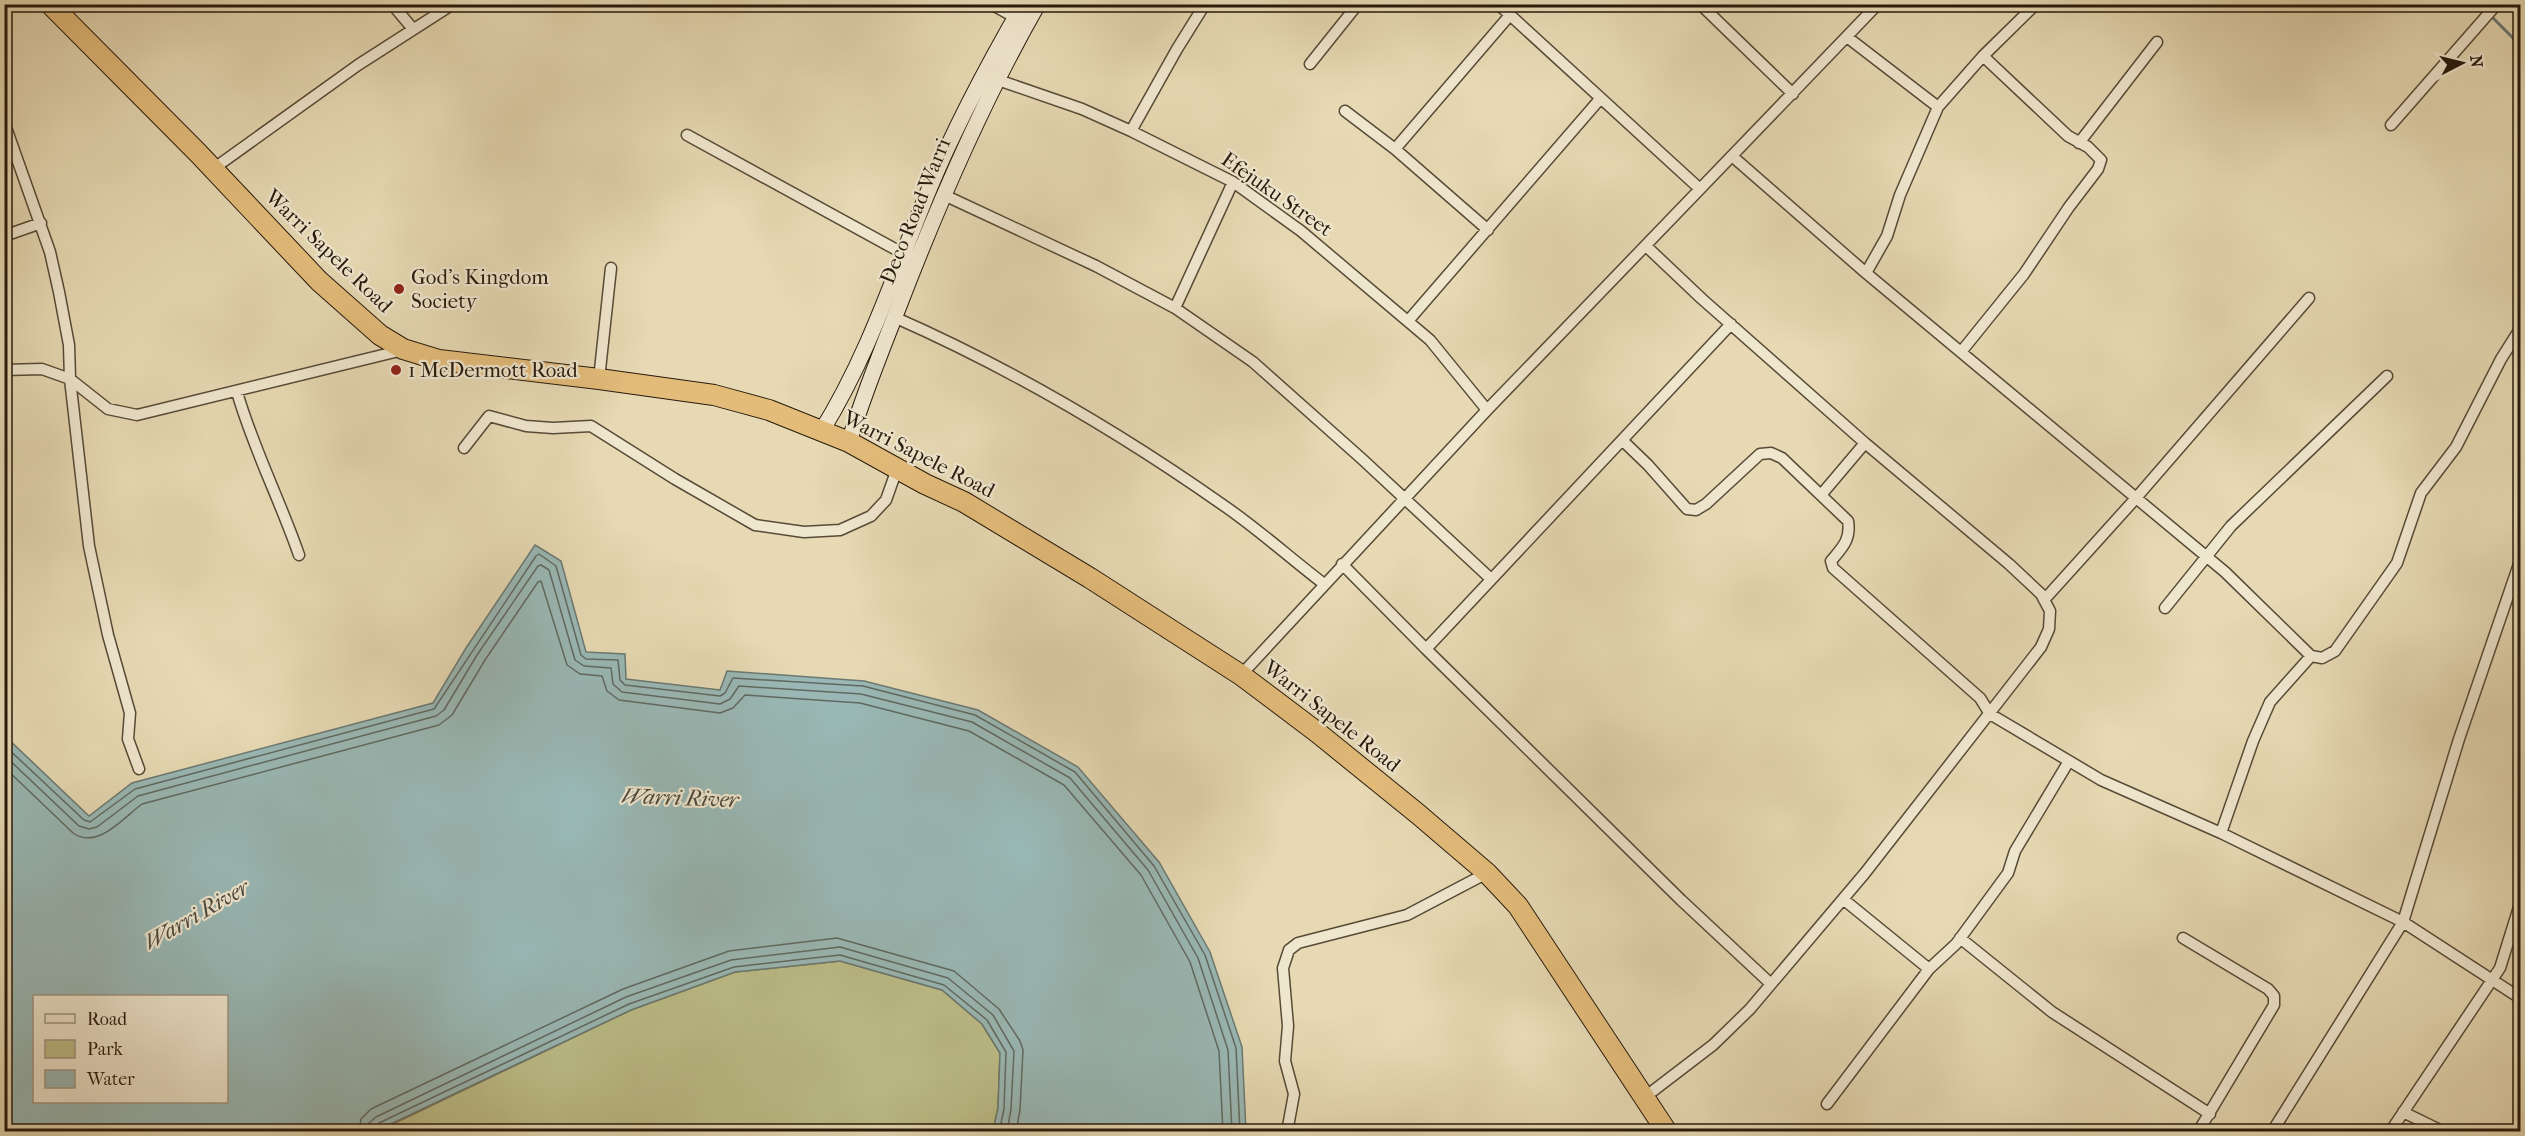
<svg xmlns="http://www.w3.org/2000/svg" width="2525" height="1136" font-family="'IM FELL French Canon',serif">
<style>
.green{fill:#bcbd88;stroke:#726c4a;stroke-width:1.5}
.water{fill:#99b8b5;stroke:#6b7972;stroke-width:1.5;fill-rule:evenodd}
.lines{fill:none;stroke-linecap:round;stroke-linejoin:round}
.shore{stroke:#606961;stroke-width:1.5}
.stream{stroke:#6b7972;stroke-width:3}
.street-casing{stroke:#574a36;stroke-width:13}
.secondary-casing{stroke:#271a0d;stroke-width:17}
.highway-casing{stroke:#271a0d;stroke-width:22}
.street{stroke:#efe6ce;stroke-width:10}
.secondary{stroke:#efe6ce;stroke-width:15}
.highway{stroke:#e3bc7a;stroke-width:20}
.poi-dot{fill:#8f2418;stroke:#efe6ce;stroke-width:2}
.labels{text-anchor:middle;stroke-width:4.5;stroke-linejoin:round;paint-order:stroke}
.street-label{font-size:21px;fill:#271a0d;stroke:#efe6ce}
.poi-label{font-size:21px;fill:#271a0d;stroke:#efe6ce;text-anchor:start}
.water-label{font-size:22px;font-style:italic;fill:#49493f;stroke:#efe6ce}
</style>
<rect width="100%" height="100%" fill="#e6d9b3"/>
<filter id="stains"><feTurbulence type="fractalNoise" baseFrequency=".00333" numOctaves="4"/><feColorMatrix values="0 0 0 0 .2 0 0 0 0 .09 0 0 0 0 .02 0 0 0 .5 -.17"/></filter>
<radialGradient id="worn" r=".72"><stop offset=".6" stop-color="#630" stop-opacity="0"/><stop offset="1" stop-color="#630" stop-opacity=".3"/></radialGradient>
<path class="green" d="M840 961 942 990 982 1024 1000 1053 998 1108 993 1131 376 1132 631 1010 735 972Z"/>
<path class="water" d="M535 545 561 561 586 652 625 654 626 679 720 690 727 671 864 681 978 710 1078 767 1159 862 1210 952 1242 1047 1246 1131H993L998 1108 1000 1053 982 1024 942 990 840 961 735 972 631 1010 376 1131H5V736L89 816 132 783 433 703 466 648ZM34 996H226V1102H34Z"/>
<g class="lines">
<path class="shore" d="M4 745 84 820 90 822 135 789 434 709 536 556 539 554 556 566 581 655 586 659 618 660 620 680 625 685 720 696 725 693 733 678 863 686 975 715 1075 772 1154 866 1205 955 1236 1048 1240 1132
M4 755 79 826 89 829 97 827 138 796 436 716 444 710 477 655 538 566 541 565 549 570 575 660 584 666 611 668 613 684 622 692 720 704 730 699 739 686 861 694 972 722 1070 778 1148 870 1198 958 1228 1050 1232 1132
M4 767 73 833C98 850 123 818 142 804L439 725 452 715 485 660 538 582 541 581 567 665 580 674 602 676 607 691 619 700 720 713 733 708 745 695 860 703 969 731 1064 785 1141 875 1190 962 1219 1051 1223 1132
M359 1132 361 1119 371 1109 623 989 729 951 837 938 954 971 999 1009 1020 1041 1023 1050 1020 1110 1016 1132
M368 1132 369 1123 376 1117 626 997 731 960 840 947 948 978 993 1015 1014 1051 1011 1109 1007 1132
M375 1132 379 1123 629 1004 734 967 840 955 944 985 987 1020 1006 1052 1004 1109 999 1132"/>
<path class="stream" d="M2479 4 2520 45"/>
<g class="street-casing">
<path id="street" d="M392 4 413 29
M991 4 1020 20
M1498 4 1700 189 1878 4
M1700 4 1793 94
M1847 37 1938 107
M1310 64 1358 4
M998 80 1082 109 1131 131 1233 182 1301 231 1430 340 1487 410
M1345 111 1395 149 1488 230
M4 122 50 252 59 292 69 345 70 379 89 546 108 635 130 713 128 739 139 769
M2391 125 2497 4
M1131 131 1177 49 1205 4
M687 135 904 254
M2079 143 2157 42
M1395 149 1510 15
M1732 156 1866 273 2225 572 2311 656
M213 169 358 65 453 4
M944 195 1096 266 1175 308 1253 362 1362 459 1491 579
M4 236 41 223
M1866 273 1887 236 1900 195 1938 107 1983 56 2036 4
M1175 308 1233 182
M894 317C1010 368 1119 432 1223 505 1258 529 1290 558 1324 584
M1408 321 1600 99
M1961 352 2024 274 2069 207 2098 169 2101 160 2088 147 2068 136 1983 56
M4 370 42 369 70 379 108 409 137 415 403 350
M599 379 611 268
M237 392C253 448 280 500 299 555
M1622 440 1648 465 1687 509 1696 510 1706 504 1760 454 1771 453 1782 458 1848 521C1851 539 1843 547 1831 561L1833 568 1980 698 1990 714 2101 780 2221 833 2403 922 2520 998
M464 448 489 416 526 426 553 428 591 426 675 479 755 525 804 532 840 530 871 516 886 500 897 469
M1821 495 1865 443
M1342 564 1426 649 1731 324
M2044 600 2136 498 2309 298
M2165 608 2231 526 2387 376
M1426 649 1681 900 1771 984
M1241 675 1487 410 1700 189
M2221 833 2253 741 2270 702 2311 656 2322 658 2335 651 2397 563 2421 493 2456 447 2501 359 2520 329
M1960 938 2052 1012 2210 1114
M2183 938 2268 989 2274 996V1005L2198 1132
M1929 969 1956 944 2008 873 2015 851 2069 761
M1645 1097 1713 1045 1750 1009 1865 873 2041 647 2049 629 2050 611 2041 594 2009 564 1865 443 1702 299 1646 246
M1827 1104 1929 969 1843 899
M2403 1112 2444 1132
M1287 1132 1294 1094 1285 1061 1288 1026 1283 968 1289 950 1298 943 1407 915 1487 873
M2272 1132 2403 922 2459 739 2520 561
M2390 1132 2500 968 2520 904"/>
</g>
<g class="secondary-casing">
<path id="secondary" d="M821 432C870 353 895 271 930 187 956 124 989 63 1023 4
M849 442C863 396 881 351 899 306 939 202 983 100 1038 4"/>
</g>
<g class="highway-casing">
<path id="highway" d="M50 4 198 153 319 281 380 335 403 349 439 360 599 379 714 395 769 410 849 442 925 484 964 502 1090 578 1241 675 1318 733 1418 814 1487 873 1518 906 1667 1132"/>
</g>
<use href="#street" class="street"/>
<use href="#secondary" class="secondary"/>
<use href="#highway" class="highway"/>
</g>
<g class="poi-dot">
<circle cx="399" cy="289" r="6"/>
<circle cx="396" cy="370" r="6"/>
</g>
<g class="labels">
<g class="street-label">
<text transform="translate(1277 194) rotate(35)" y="7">Efejuku Street</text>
<text transform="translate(915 211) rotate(-68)" y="7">Deco Road Warri</text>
<text transform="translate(329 251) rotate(44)" y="7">Warri Sapele Road</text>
<text transform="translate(919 454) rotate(27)" y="7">Warri Sapele Road</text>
<text transform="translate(1332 716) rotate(38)" y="7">Warri Sapele Road</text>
</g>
<g class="poi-label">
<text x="411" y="284">God's Kingdom<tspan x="411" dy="24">Society</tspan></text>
<text x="408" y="377">1 McDermott Road</text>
</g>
<g class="water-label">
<text transform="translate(680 797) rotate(2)" y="8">Warri River</text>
<text transform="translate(196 914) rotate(-30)" y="8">Warri River</text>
</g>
</g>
<rect width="2525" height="1136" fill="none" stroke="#e6d9b3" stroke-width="24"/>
<rect x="6" y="6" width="2513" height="1124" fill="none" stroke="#271a0d" stroke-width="3"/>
<rect x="12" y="12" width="2501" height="1112" fill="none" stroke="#271a0d" stroke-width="1.5"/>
<rect x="33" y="995" width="195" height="108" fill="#efe6ce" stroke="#9f9481" stroke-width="1.5"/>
<rect x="45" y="1014" width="30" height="9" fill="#efe6ce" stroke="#9f9481" stroke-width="1.5"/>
<text x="87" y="1025" font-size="18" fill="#271a0d">Road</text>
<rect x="45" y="1040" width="30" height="18" fill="#bcbd88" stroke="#9f9481" stroke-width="1.5"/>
<text x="87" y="1055" font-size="18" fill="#271a0d">Park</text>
<rect x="45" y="1070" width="30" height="18" fill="#99b8b5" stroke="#9f9481" stroke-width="1.5"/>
<text x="87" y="1085" font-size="18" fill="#271a0d">Water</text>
<g transform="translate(2462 63) rotate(83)" stroke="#efe6ce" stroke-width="4.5" paint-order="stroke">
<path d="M0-4.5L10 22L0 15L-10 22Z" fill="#271a0d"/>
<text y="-9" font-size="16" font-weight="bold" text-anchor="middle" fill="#271a0d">N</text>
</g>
<rect width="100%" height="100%" filter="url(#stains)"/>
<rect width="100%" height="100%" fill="url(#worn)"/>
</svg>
